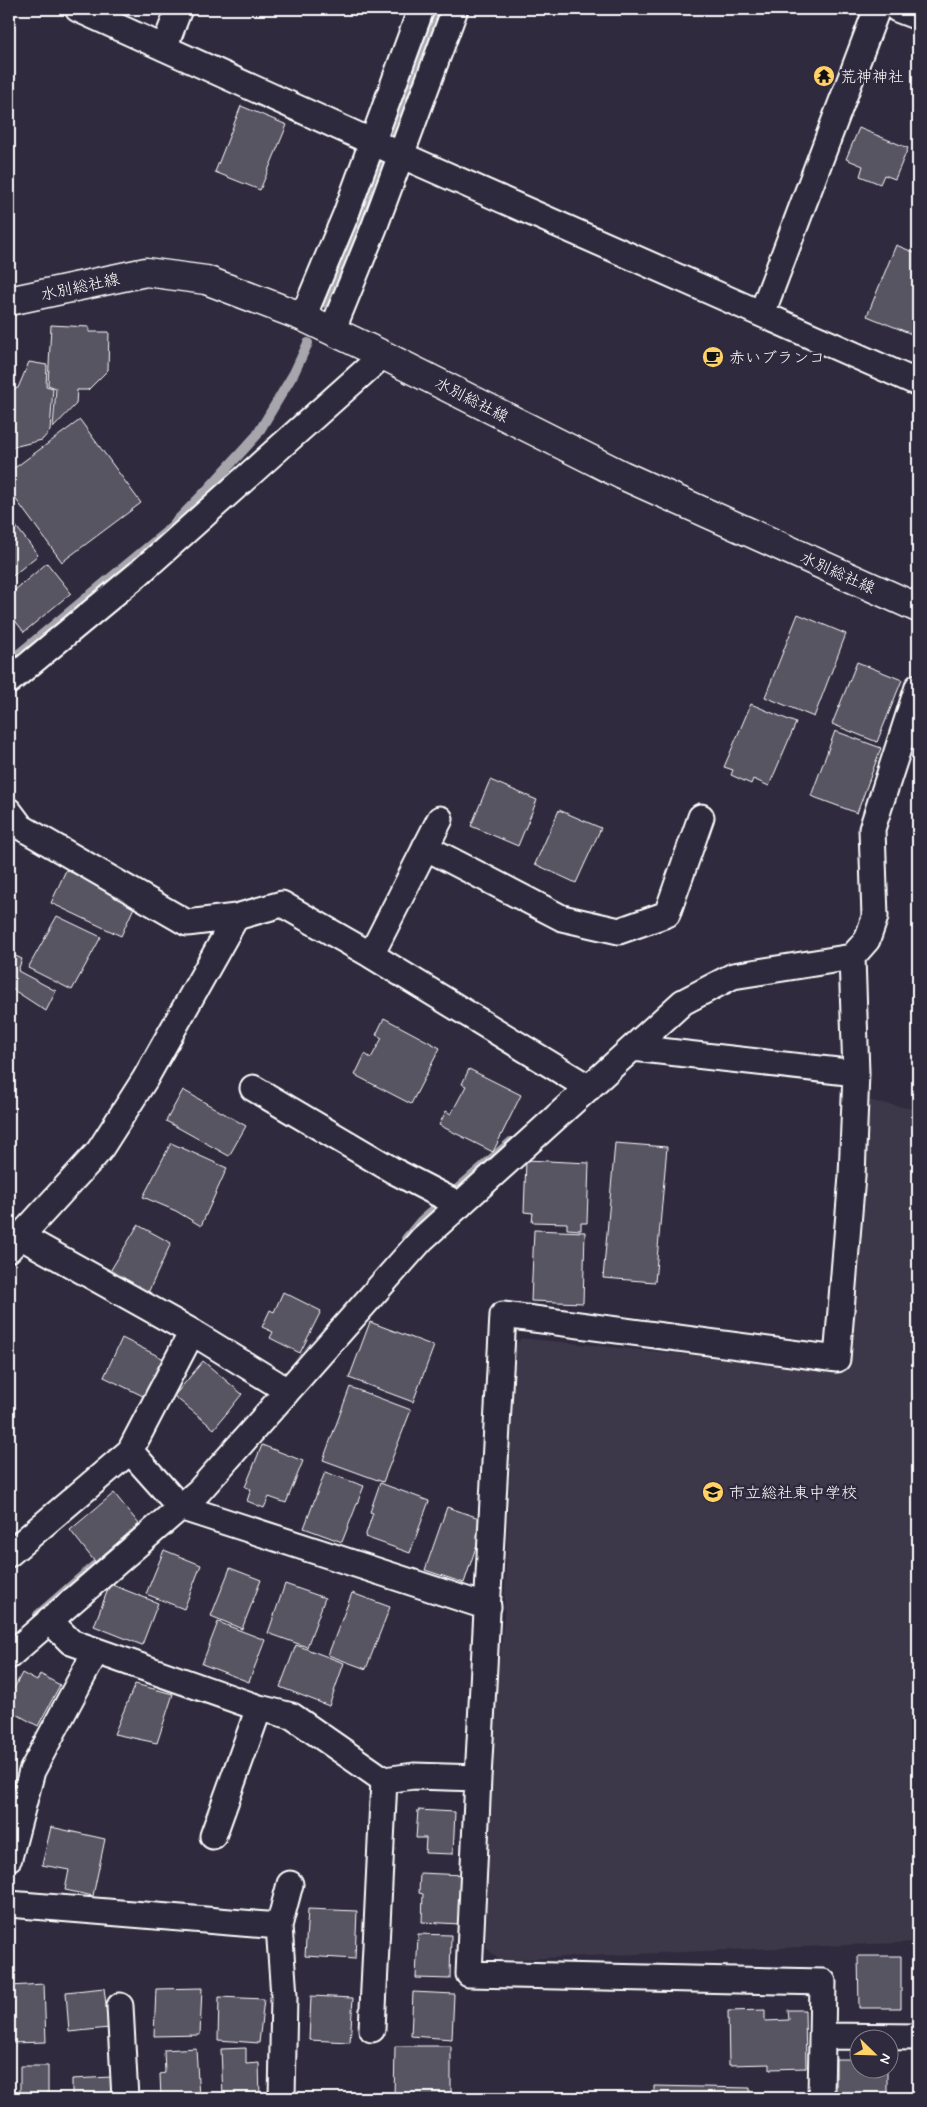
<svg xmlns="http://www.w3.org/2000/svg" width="927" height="2107" font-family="Mynerve,'Klee One',sans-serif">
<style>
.built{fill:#3c3749}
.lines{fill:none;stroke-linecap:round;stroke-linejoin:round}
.stream{stroke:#a7a6ad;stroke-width:10}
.building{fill:#595564;stroke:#fff}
.street-casing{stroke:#fff;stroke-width:29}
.secondary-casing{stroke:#fff;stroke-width:31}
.street{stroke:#2f2a3d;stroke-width:25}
.secondary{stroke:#2f2a3d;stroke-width:28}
.labels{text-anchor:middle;stroke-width:5;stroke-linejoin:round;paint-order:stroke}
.poi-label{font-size:16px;fill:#fff;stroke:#2f2a3d;text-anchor:start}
.street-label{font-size:16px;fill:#fff;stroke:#2f2a3d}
</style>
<rect width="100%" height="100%" fill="#2f2a3d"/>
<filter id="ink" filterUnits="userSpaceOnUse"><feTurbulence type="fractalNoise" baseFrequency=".02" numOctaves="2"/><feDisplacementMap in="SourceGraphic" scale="10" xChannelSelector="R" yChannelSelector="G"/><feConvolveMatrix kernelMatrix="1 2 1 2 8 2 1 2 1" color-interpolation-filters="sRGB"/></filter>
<g filter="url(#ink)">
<path class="built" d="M867 1100 918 1110V1942L499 1960 486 1948 489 1778 504 1615 515 1346 521 1338 841 1370Z"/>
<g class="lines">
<path class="stream" d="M326 303 398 122 439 9
M9 662 166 532 206 491 257 435 294 373 308 343
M406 1239 421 1221 511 1142
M38 1615 117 1546"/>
</g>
<path class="building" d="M241 106 287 125 260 190 215 172Z
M859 128 908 148 895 179 884 175 880 184 860 176 863 166 846 159Z
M896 245 918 254V323L914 335 867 316Z
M51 325 89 327V332H109L108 370 88 390H77L76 404 53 428 56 388 48 385Z
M29 362 47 365 46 386 53 388 50 431 42 440 9 448V391L18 388Z
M80 420 141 503 62 562 9 490V472Z
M15 525 38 555 9 579V530Z
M47 563 71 593 24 632 9 613V595Z
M798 614 846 634 814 717 765 697Z
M857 662 902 680 877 742 832 724Z
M751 704 796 723 769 786 753 779 751 784 731 775 733 770 724 767Z
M835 731 881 748 857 813 811 796Z
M490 780 537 800 518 846 471 826Z
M559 810 601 828 576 883 535 864Z
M66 870 136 903 121 936 51 903Z
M57 916 101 937 72 990 28 968Z
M9 953 22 959 18 971 56 991 46 1011 9 987Z
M384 1018 440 1048 411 1104 355 1075 365 1054 371 1058 382 1038 376 1035Z
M469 1069 521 1095 493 1152 439 1125 446 1111 451 1114 466 1086 462 1084Z
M183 1090 246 1126 229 1156 166 1121Z
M171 1143 227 1168 201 1226 176 1211 143 1197Z
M615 1143 667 1147 655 1282 603 1278Z
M526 1160 589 1163 587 1223H581V1230L567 1229V1223L532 1222 533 1213 524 1212Z
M138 1225 171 1243 147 1295 106 1278Z
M534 1230 585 1232 583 1303 531 1301Z
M283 1292 321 1311 300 1353 270 1338 273 1332 262 1327 270 1310 274 1312Z
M370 1322 434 1346 413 1402 349 1378Z
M122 1338 164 1359 145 1397 104 1377Z
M203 1361 242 1394 214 1429 174 1396Z
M350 1387 411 1410 383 1482 323 1460Z
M262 1445 303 1461 286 1503 269 1497 264 1508 247 1501 251 1489 245 1487Z
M325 1472 364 1486 342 1542 304 1528Z
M380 1483 429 1501 410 1553 365 1537 373 1513 370 1512Z
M114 1493 139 1524 95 1562 70 1530Z
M447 1507 485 1520 464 1583 425 1570Z
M164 1550 201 1565 184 1609 146 1594Z
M230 1568 261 1580 242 1629 211 1616Z
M110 1584 158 1603 142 1645 94 1626Z
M285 1584 325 1598 307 1647 268 1633Z
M352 1593 390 1607 366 1669 328 1655Z
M218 1622 265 1640 249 1682 202 1664Z
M296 1645 344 1663 329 1706 280 1687Z
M22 1673 37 1681 40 1674 60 1685 38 1726 9 1710V1698Z
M135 1684 173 1694 157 1743 114 1734Z
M9 1718 17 1723 9 1738Z
M418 1810 455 1812 453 1854 425 1853 426 1838H416Z
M51 1827 105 1839 93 1896 65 1890 69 1870 42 1865Z
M420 1873 463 1875 460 1924 422 1922 423 1894 419 1893Z
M308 1909 357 1911 355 1959 305 1956Z
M418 1934 451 1935 450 1979 416 1978Z
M858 1956H901V2008H859Z
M917 1958H918V2007H917Z
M44 1984 46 2042 9 2043V1986Z
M104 1988 109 2028 69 2032 66 1992Z
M202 1988 200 2035 154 2036 156 1989Z
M413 1992 454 1994 452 2039 411 2036Z
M311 1996 353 1998 350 2042 309 2040Z
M219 1997 264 1999 259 2043 218 2040Z
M765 2010V2021L789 2020 788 2010H805L806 2068 770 2069V2064L729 2065 728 2011Z
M395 2046H451V2098H394Z
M196 2048 199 2097 161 2098 160 2074 165 2073 164 2050Z
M246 2048V2064L259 2063 260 2097 223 2098 221 2049Z
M836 2059H860V2070H887V2098H836Z
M20 2066H48V2098H20Z
M111 2077 112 2098H72V2079Z
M654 2086 750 2088V2098H654Z"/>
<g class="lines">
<g class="street-casing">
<path id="street" d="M78 9 401 155 918 383
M897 9 918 17
M164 48 179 9
M762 313 877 9
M303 317 346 214 421 9
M332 331 374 228 455 9
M9 681 138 574 383 355
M9 811 21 827 187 923 236 917
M425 847 562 918 619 931 667 914 701 817
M371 955 440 819
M633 1048 856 1073
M253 1088 394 1171 460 1205
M20 1236 192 1332 275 1383 286 1393
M9 1249 99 1151 145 1079 236 917 282 904 371 955 589 1088
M130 1451 180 1507 488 1607
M9 1554 130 1451 192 1332
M49 1620 71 1642 259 1708 292 1716 384 1780 414 1776 478 1778
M9 1656 199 1491 422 1239 683 1002 733 976 852 957 867 940 875 917 872 829 918 687
M213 1836 259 1708
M9 1858 32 1771 96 1651
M9 1904 279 1926
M120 2006 125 2098
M372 2029 384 1780
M823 2036 918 2037
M282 2098 284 1996 279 1926 290 1884
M821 2098 823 1982 469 1974 478 1778 503 1315 837 1359 852 1176 856 1073 852 957"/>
</g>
<g class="secondary-casing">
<path id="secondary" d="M9 301 146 272 206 280 303 317 383 355 622 475 918 608"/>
</g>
<use href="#street" class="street"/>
<use href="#secondary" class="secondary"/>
</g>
</g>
<defs>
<g id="temple-disc" transform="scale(1.125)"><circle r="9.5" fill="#ffd166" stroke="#2f2a3d"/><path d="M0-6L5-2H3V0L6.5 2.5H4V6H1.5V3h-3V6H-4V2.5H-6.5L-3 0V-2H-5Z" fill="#111"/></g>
<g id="cafe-disc" transform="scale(1.125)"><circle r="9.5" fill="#ffd166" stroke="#2f2a3d"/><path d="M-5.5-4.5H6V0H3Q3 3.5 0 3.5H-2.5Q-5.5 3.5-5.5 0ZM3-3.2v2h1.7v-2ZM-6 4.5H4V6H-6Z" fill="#111"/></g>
<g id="school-disc" transform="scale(1.125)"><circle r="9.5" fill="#ffd166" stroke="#2f2a3d"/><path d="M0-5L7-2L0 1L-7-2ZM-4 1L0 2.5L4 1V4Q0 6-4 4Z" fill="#111"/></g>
</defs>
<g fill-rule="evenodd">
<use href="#temple-disc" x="824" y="76"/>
<use href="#cafe-disc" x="713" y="357"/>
<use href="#school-disc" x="713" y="1492"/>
</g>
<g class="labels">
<g class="poi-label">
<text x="840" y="82">荒神神社</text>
<text x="729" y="363">赤いブランコ</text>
<text x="729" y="1498">市立総社東中学校</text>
</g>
<g class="street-label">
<text transform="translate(80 286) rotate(-12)" y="6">水別総社線</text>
<text transform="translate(472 399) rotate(27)" y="6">水別総社線</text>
<text transform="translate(838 572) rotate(24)" y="6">水別総社線</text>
</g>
</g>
<rect width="927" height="2107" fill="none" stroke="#2f2a3d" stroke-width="30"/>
<rect x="15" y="15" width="897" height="2077" fill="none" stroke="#fff" stroke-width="2" filter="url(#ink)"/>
<g transform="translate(874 2054) rotate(113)"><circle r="24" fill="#2f2a3d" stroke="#827f8b"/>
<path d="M0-4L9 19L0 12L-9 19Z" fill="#ffd166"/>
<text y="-8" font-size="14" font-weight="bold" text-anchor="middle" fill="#ffffff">N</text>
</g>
</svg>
